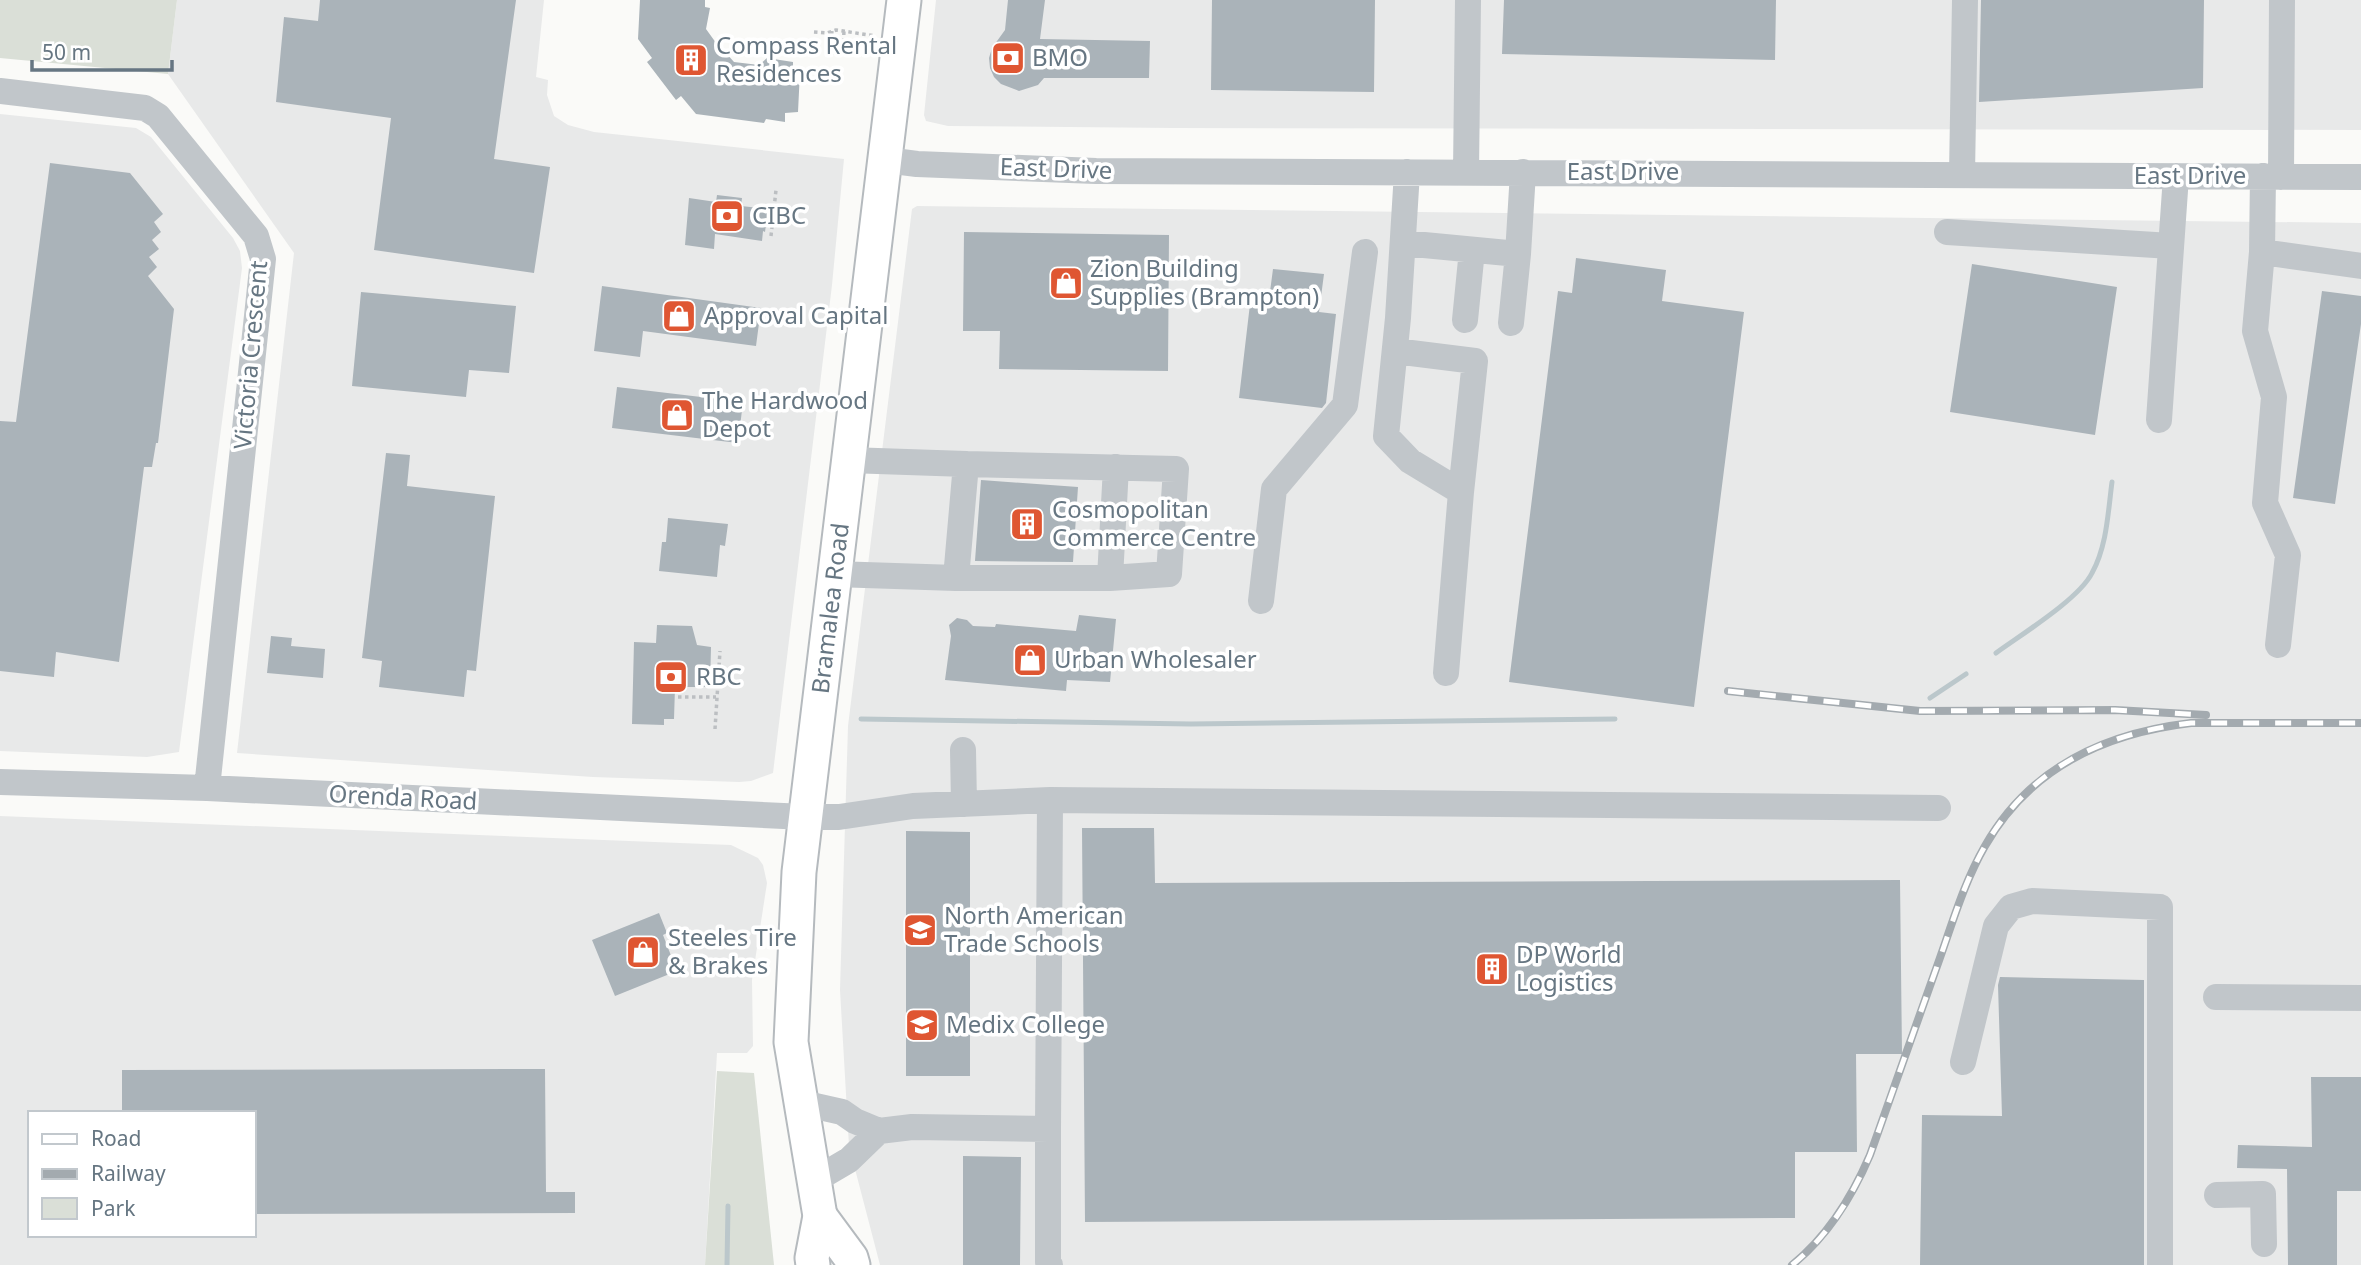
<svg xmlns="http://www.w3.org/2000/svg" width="2361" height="1265" font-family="'Noto Sans',sans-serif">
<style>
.built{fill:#e8e9e9;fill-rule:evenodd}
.green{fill:#dadfd7}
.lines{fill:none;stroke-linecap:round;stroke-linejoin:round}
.stream{stroke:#bbc7cb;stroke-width:5}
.building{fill:#aab3b9}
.major-casing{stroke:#b5babe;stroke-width:37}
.path{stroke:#bcbfc2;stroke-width:3.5;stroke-dasharray:3.5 3.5;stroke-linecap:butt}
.minor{stroke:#c1c6ca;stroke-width:26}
.major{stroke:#fff;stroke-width:33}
.rail-casing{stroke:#a3aaaf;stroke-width:8}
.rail{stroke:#fff;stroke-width:5;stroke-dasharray:16;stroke-linecap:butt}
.labels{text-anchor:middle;stroke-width:7;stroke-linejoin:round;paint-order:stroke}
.poi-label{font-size:24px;fill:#667682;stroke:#fff;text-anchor:start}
.street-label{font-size:24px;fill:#667682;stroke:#fff}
</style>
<rect width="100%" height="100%" fill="#fafaf8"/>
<path class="built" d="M177 0H544L536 77 548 80 547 95 554 116 568 125 594 132 844 159 832 285 773 773 751 781 739 782 593 777 237 753 294 253 168 74Z
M936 0H2361V130L1173 128 948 126 926 121 924 115Z
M0 114 136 128 151 137 233 238 240 251 242 268 179 752 147 757 0 751Z
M917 206 2361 223V1265H880L849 1146 840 990 848 726 912 209Z
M0 816 731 845 758 858 763 865 767 883 752 980 753 1046 747 1053H717L705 1265H0ZM30 1113H254V1235H30Z"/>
<path class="green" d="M0 0H177L168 74 0 58Z
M717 1071 754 1073 774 1265H705Z"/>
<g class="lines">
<path class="stream" d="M1996 653C2022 634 2079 599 2092 573 2107 546 2108 512 2112 482
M1930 698 1966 674
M861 719 1191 724 1615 719
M727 1265 728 1206"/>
</g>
<path class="building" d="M320 0H516L494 159 550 167 534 273 374 250 391 118 276 102 284 17 318 21Z
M640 0H705V7L710 8 706 29 724 54 726 53 734 62 759 65 767 58 793 62V71H800L798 112 785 113V122L766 119 764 123 696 114 681 96 676 100 647 62 652 58 638 39Z
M1008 0H1045L1040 39 1150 41 1149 78H1044L1038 85 1019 91 1001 84 994 77 990 68 989 58 992 48 1005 30Z
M1212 0H1375L1374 92 1211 90Z
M1504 0H1776L1775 60 1502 54Z
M1981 0H2204L2203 88 1979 102Z
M50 163 130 173 163 214 154 222 161 232 152 240 159 249 149 257 157 267 148 276 174 309 158 443H156L152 467H144L119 662 56 652 54 677 0 671V421L16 422Z
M717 195 742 198 741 206 768 209 765 232 763 231 762 241 715 234 714 249 685 245 689 198 716 202Z
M964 232 1169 235 1168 371 999 369 1000 331H963Z
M1576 258 1666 270 1662 301 1744 312 1694 707 1509 682 1558 291 1572 293Z
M1972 264 2117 287 2095 435 1950 412Z
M1273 269 1324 274 1319 312 1336 314 1326 403 1322 408 1239 398 1250 304 1268 307Z
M602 286 761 308 756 346 643 331 640 357 594 351Z
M2322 291 2361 296V324L2335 504 2293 498Z
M361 292 516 306 509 373 469 370 466 397 352 386Z
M617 387 743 402 738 443 612 428Z
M386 453 410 455 407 486 495 496 476 671 467 670 464 697 379 687 382 661 362 658Z
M981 480 1078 487 1073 562 975 561Z
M668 518 728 524 725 546 720 545 717 577 659 571 662 542H666Z
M1079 615 1116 619 1110 682 1067 680 1066 691 945 680 951 636 949 625 957 618 967 620 973 626 995 627 996 624 1076 631Z
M657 625 692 626 697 645 711 647 710 687H675L674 719H664V725L632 724 634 642 656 643Z
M271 636 292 638 291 646 325 649 323 678 267 673Z
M1082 828H1154L1155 883 1900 880 1902 1054H1856L1857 1152H1795V1218L1085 1222Z
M906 831 970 832V1076H906Z
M659 913 667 933 663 935 677 971 615 996 592 940Z
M2000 977 2144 980V1265H1920L1922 1115 2002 1116 1998 985Z
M545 1069 546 1192H575V1213L254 1214V1113H122V1070Z
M2311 1077H2361V1191H2337V1265H2288L2287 1169 2237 1168 2238 1145 2312 1147Z
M963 1156 1021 1157 1020 1265H963Z"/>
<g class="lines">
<g class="major-casing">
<g id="major">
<path d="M820 1216 851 1258 853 1265"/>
<path id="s1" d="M813 1265 812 1258 820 1216 791 1042 799 872 904 0"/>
</g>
</g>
<path class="path" d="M832 31 830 49 836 54 843 50 844 31
M814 32 827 33 836 30 876 36
M771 236 776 190
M678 697H716
M715 729 720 651"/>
<path class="minor" d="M0 91 145 108 158 116 256 236 263 259 207 788
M886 160 917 164 1096 171 2361 177
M1407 172 1398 318 1386 436 1410 461 1461 492 1446 673
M1466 172 1468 0
M1962 174 1965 0
M2263 176 2262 252 2255 331 2274 397 2265 503 2288 555 2278 645
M2281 177 2282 0
M1947 232 2171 246
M1403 243 1518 254
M2262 252 2361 266
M1465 320 1472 250
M1511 323 1518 254 1523 172
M1395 351 1475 361 1461 492
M2159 420 2176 176
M834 574 956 578 966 464 848 460
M956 578H1110L1169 574 1176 469 966 464
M1110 578 1116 467
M1261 601 1274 489 1345 405 1365 252
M963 750 964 804
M0 782 207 788 805 817H839L913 806 1050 800 1048 1129
M1050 800 1938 808
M2216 997 2361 998
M1963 1062 1996 926 2011 907 2032 901 2160 907V1265
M802 1103 842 1112 855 1121 879 1131 912 1127 1048 1129V1262L1050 1265
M815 1180 849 1160 879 1131
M2217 1195 2263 1194 2264 1244"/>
<use href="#major" class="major"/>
<g class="rail-casing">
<path id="rail" d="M1728 691 1920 711 2115 710 2206 715
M1792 1265C1828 1236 1852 1197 1870 1155 1892 1093 1914 1031 1936 969 1951 928 1963 884 1985 846 2030 767 2105 733 2191 723H2361"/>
</g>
<use href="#rail" class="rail"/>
</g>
<defs>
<g id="bank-square" transform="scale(1.75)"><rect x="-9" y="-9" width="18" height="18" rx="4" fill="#df5632" stroke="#fff"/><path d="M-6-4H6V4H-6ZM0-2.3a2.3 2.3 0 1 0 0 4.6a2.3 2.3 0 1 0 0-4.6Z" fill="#fff"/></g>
<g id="building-square" transform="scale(1.75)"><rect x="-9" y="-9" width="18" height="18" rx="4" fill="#df5632" stroke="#fff"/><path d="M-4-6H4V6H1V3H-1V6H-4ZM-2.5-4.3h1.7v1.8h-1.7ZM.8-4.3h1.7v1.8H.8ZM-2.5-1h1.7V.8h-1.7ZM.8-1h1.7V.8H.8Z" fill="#fff"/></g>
<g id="shop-square" transform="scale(1.75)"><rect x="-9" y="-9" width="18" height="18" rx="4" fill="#df5632" stroke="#fff"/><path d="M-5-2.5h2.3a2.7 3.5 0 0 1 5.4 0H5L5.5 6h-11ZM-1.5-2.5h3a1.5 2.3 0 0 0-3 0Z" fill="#fff"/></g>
<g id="university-square" transform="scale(1.75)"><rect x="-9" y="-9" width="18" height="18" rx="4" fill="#df5632" stroke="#fff"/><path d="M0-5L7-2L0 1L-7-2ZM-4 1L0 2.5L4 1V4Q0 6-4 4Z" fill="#fff"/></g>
</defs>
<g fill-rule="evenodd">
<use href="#bank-square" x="1008" y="58"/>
<use href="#building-square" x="691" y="60"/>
<use href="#bank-square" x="727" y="216"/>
<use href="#shop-square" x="1066" y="283"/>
<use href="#shop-square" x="679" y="316"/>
<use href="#shop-square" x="677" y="415"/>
<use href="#building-square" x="1027" y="524"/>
<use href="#shop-square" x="1030" y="660"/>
<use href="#bank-square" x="671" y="677"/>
<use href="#university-square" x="920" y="930"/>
<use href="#shop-square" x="643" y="952"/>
<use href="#building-square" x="1492" y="969"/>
<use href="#university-square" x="922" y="1025"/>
</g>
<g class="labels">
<g class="poi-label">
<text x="716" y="54">Compass Rental<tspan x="716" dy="28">Residences</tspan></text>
<text x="1032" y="66">BMO</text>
<text x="752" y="224">CIBC</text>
<text x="1090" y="277">Zion Building<tspan x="1090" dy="28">Supplies (Brampton)</tspan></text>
<text x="704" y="324">Approval Capital</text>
<text x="702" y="409">The Hardwood<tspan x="702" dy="28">Depot</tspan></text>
<text x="1052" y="518">Cosmopolitan<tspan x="1052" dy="28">Commerce Centre</tspan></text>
<text x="1054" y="668">Urban Wholesaler</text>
<text x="696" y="685">RBC</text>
<text x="944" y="924">North American<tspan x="944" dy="28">Trade Schools</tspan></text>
<text x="668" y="946">Steeles Tire<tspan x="668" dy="28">&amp; Brakes</tspan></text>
<text x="1516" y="963">DP World<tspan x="1516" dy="28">Logistics</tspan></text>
<text x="946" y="1033">Medix College</text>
</g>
<g class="street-label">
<text transform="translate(1056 169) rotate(2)" y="8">East Drive</text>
<text x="1623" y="180">East Drive</text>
<text x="2190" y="184">East Drive</text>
<text transform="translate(251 355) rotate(-85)" y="8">Victoria Crescent</text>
<text dy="8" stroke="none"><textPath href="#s1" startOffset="662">Bramalea Road</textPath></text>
<text transform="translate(403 798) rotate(3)" y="8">Orenda Road</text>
</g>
</g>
<rect x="28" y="1111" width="228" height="126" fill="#ffffff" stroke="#c2c8cd" stroke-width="2"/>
<rect x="42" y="1134" width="35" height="10" fill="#ffffff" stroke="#c2c8cd" stroke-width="2"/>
<text x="91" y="1146" font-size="21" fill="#667682">Road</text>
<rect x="42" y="1169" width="35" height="10" fill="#a3aaaf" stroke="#c2c8cd" stroke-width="2"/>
<text x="91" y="1181" font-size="21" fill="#667682">Railway</text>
<rect x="42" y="1198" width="35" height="21" fill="#dadfd7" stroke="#c2c8cd" stroke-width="2"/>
<text x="91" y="1216" font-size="21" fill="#667682">Park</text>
<path d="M32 60v10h140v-10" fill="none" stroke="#667682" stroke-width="3.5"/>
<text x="42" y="60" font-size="21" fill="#667682" stroke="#ffffff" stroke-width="5" paint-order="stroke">50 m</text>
</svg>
